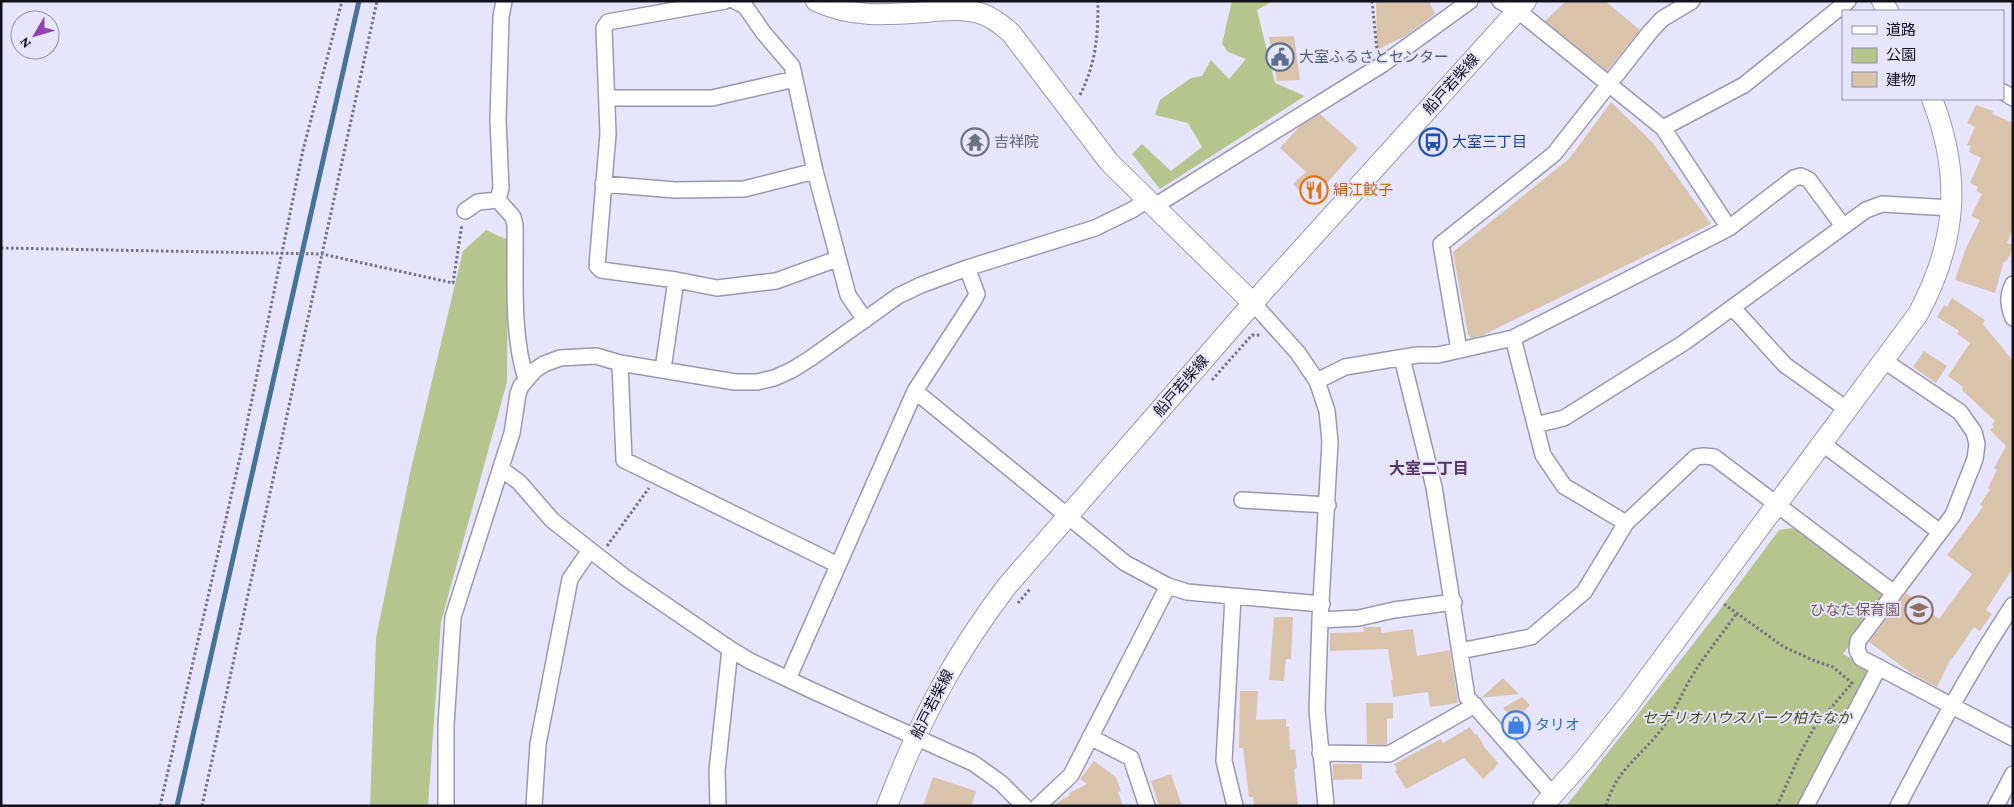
<svg xmlns="http://www.w3.org/2000/svg" width="2014" height="807" font-family="'Crimson Pro','Noto Sans JP',serif">
<style>
.green{fill:#b6c58e}
.lines{fill:none;stroke-linecap:round;stroke-linejoin:round}
.stream{stroke:#447498;stroke-width:5}
.building{fill:#d9c3ab}
.street-casing{stroke:#9a97b3;stroke-width:18}
.secondary-casing{stroke:#9a97b3;stroke-width:22}
.path{stroke:#737182;stroke-width:3;stroke-dasharray:2.5 2.5;stroke-linecap:butt}
.street{stroke:#fff;stroke-width:15}
.secondary{stroke:#fff;stroke-width:20}
.labels{text-anchor:middle;stroke-width:4;stroke-linejoin:round;paint-order:stroke}
.service-label{font-size:15px;fill:#4e5e75;stroke:#e7e5fd;text-anchor:start}
.street-label{font-size:15px;fill:#12111b;stroke:#e7e5fd}
.worship-label{font-size:15px;fill:#5b616d;stroke:#e7e5fd;text-anchor:start}
.transit-label{font-size:15px;fill:#164399;stroke:#e7e5fd;text-anchor:start}
.food-label{font-size:15px;fill:#c56008;stroke:#e7e5fd;text-anchor:start}
.education-label{font-size:15px;fill:#785e54;stroke:#e7e5fd;text-anchor:end}
.park-label{font-size:15px;font-style:italic;fill:#44501a;stroke:#e7e5fd}
.shop-label{font-size:15px;fill:#366cbe;stroke:#e7e5fd;text-anchor:start}
.neighbourhood-label{font-size:16px;font-weight:bold;fill:#57326a;stroke:#e7e5fd}
</style>
<rect width="100%" height="100%" fill="#e7e5fd"/>
<path class="green" d="M1232 1H1273L1257 10 1275 83 1305 96 1160 189 1132 154 1142 144 1171 171 1202 147 1188 123 1155 115 1160 100 1191 78 1202 76 1211 60 1229 79 1246 59 1228 52 1222 44Z
M486 230 508 240 507 382 441 622 428 806H370L376 638 410 473 463 251Z
M1793 528 1882 592 1883 600 1843 654 1867 667 1869 675 1800 806H1566L1715 616 1779 530Z"/>
<g class="lines">
<path class="stream" d="M177 806 359 1"/>
</g>
<path class="building" d="M1376 1H1429L1435 14 1407 35 1377 50Z
M1566 1H1605L1640 30 1607 71 1545 21Z
M1294 36 1300 80 1277 81 1269 37Z
M1611 102 1653 143 1711 224 1483 335 1471 338 1468 334 1453 252 1569 159Z
M1976 105 1993 111 1992 114 2013 123V229L2007 243 2013 245V249L2006 262 2004 261 1995 293 1955 280 1966 248 1980 220 1971 216 1982 194 1976 191 1978 187 1970 183 1981 158 1969 152 1971 146 1967 145 1975 127 1967 123Z
M1320 114 1358 148 1310 202 1293 184 1306 172 1280 148 1299 127Z
M1952 298 1985 320 1983 324 2013 361V568L1986 610 1992 614 1980 631 1974 627 1952 659 1951 658 1937 687 1911 673 1869 642 1906 593 1939 619 1972 574 1947 555 1983 507 1980 505 1990 489 1988 488 1997 470 1994 468 2006 446 1990 430 1994 427 1992 424 1995 421 1962 390 1963 387 1948 376 1970 343 1957 334 1959 331 1937 317 1944 305 1947 307Z
M1924 351 1947 366 1936 383 1913 367Z
M1274 617H1293L1291 659H1286L1284 681 1269 680Z
M1363 627H1381V633L1413 629 1417 656 1450 650 1458 703 1430 707 1428 692 1393 697 1391 680H1393L1388 649 1330 651V633L1364 632Z
M1503 678 1519 694 1481 698Z
M1240 691H1258L1256 720 1286 719V727H1289L1290 750 1295 749 1297 768 1294 769 1298 806H1254L1253 797H1249L1243 748H1239Z
M1522 697 1530 705 1515 720 1503 708Z
M1366 703H1393V718L1387 719V745L1367 744Z
M1470 727 1475 735 1477 734 1485 748 1498 763 1495 768 1483 779 1464 758 1406 789 1395 771 1397 770 1394 764 1441 739 1443 743Z
M1094 761 1116 777 1121 791 1118 792 1123 806H1052L1070 795 1069 793 1087 784 1080 779Z
M1333 764H1362V779L1333 780Z
M1171 774 1182 806H1159L1151 781Z
M933 777 976 791 971 806H923Z"/>
<g class="lines">
<g class="street-casing">
<path id="street" d="M735 1 745 6 763 32 792 66 815 171 848 295 865 320
M1500 1 1517 10 1663 128 1729 228
M2003 92 2013 98
M608 98H712L795 79
M1663 128 1744 85 1848 1
M603 184 675 190 744 189 815 171
M498 200 501 188 498 120 501 17 504 1
M1153 207 1383 64 1470 1
M465 211 478 202 498 200 513 217 515 225C516 275 511 332 526 379
M676 280 717 288 776 281 837 259
M2013 284C2007 296 2008 305 2013 318
M1253 303 1298 353 1317 381 1327 411 1330 442 1320 620 1317 710 1326 806
M1733 308 1785 365 1848 410
M1513 338 1543 455 1564 486 1626 523
M1459 350 1441 244 1554 154 1650 32 1662 19 1692 1
M1402 358 1434 487 1467 697 1553 795
M1883 360 1960 412 1974 432 1977 444 1975 459 1953 515 1858 641 1857 650 1861 658 2013 738
M620 363 624 460 838 565
M663 369 676 280 601 270 597 266 608 134 604 28 608 22 725 1
M1317 381 1345 367 1417 355H1438L1513 338 1729 228 1794 178 1801 176 1809 180 1843 226
M915 391 1125 563 1168 586 1187 592 1322 604
M1535 425 1564 418 1685 342 1866 210 1882 204 1952 208
M1823 444 1940 532
M501 469 519 482 552 520 590 550 626 578 730 649 750 661 811 690 973 763 1001 783 1024 806
M1242 500 1328 505
M1233 597 1224 761 1235 806
M1320 620 1359 618 1394 610 1454 602
M1460 651 1531 637 1584 592 1626 523 1696 457 1704 456 1714 457 1894 593
M788 679 915 391 974 300 977 294 967 268
M1090 737 1131 758 1147 806
M1320 753 1389 754 1475 705
M446 806V725L453 617 512 433 518 394 521 386 535 370 544 364 560 358 596 356 620 363 735 382H757L774 378 792 370 811 358 898 296 921 285 967 268 1095 228 1132 210 1147 200
M534 806 538 744 570 579 590 550
M718 806 717 771 730 649
M1038 806 1071 775 1168 586
M1806 806 1879 667
M1898 806C1934 737 1970 670 2013 605
M1996 806 2013 774"/>
</g>
<g class="secondary-casing">
<path id="secondary" d="M816 1C852 18 888 15 926 12 942 10 962 8 979 13 991 16 1002 25 1011 33L1109 162 1253 303
M1882 1 1888 11
M887 806C919 722 953 657 1007 586L1253 303 1526 1
M1543 806 1584 760 1628 705 1918 314C1957 242 1962 175 1932 99"/>
</g>
<path class="path" d="M1372 1 1377 50
M1080 95C1096 63 1098 37 1098 1
M1 248 322 254 453 283 462 224
M1212 380 1252 335H1262
M607 546 649 488
M1018 603 1030 589
M1724 604 1784 647 1815 661 1833 667 1852 683
M160 806 241 453 303 150 342 1
M202 806 377 1
M1606 806C1616 769 1643 755 1664 726 1676 709 1683 690 1694 673 1707 652 1723 633 1737 613
M1777 806 1801 752 1814 728 1852 683 1853 684"/>
<use href="#street" class="street"/>
<use href="#secondary" class="secondary"/>
</g>
<defs>
<g id="civic-ring" transform="scale(1.4375)"><circle r="9.5" fill="#e7e5fd" stroke="#5c6f8a" stroke-width="1.5"/><path d="M-.6-6.5H3V-4.5H.6V-3L4-1V1h2V6H-6V1h2V-1L-.6-3ZM-1.2 2.5V6h2.4V2.5Z" fill="#5c6f8a"/></g>
<g id="temple-ring" transform="scale(1.4375)"><circle r="9.5" fill="#e7e5fd" stroke="#6b7280" stroke-width="1.5"/><path d="M0-6L5-2H3V0L6.5 2.5H4V6H1.5V3h-3V6H-4V2.5H-6.5L-3 0V-2H-5Z" fill="#6b7280"/></g>
<g id="bus-ring" transform="scale(1.4375)"><circle r="9.5" fill="#e7e5fd" stroke="#1a4fb4" stroke-width="1.5"/><path d="M-5-6H5V4H4V6H2V4H-2V6H-4V4H-5ZM-3.5-4V0h7V-4ZM-3.5 1.2v1.5H-2V1.2ZM2 1.2v1.5H3.5V1.2Z" fill="#1a4fb4"/></g>
<g id="restaurant-ring" transform="scale(1.4375)"><circle r="9.5" fill="#e7e5fd" stroke="#e8710a" stroke-width="1.5"/><path d="M-5-6h1v4h1v-4h1v4h1v-4h1v5L-1.5 .5V6h-2V.5L-5-1ZM5-6V6H3V1.5H1.5Q1.5-4 5-6Z" fill="#e8710a"/></g>
<g id="school-ring" transform="scale(1.4375)"><circle r="9.5" fill="#e7e5fd" stroke="#8d6e63" stroke-width="1.5"/><path d="M0-5L7-2L0 1L-7-2ZM-4 1L0 2.5L4 1V4Q0 6-4 4Z" fill="#8d6e63"/></g>
<g id="shop-ring" transform="scale(1.4375)"><circle r="9.5" fill="#e7e5fd" stroke="#3f7fe0" stroke-width="1.5"/><path d="M-5-2.5h2.3a2.7 3.5 0 0 1 5.4 0H5L5.5 6h-11ZM-1.5-2.5h3a1.5 2.3 0 0 0-3 0Z" fill="#3f7fe0"/></g>
</defs>
<g fill-rule="evenodd">
<use href="#civic-ring" x="1280" y="57"/>
<use href="#temple-ring" x="975" y="142"/>
<use href="#bus-ring" x="1433" y="142"/>
<use href="#restaurant-ring" x="1314" y="190"/>
<use href="#school-ring" x="1919" y="610"/>
<use href="#shop-ring" x="1516" y="725"/>
</g>
<g class="labels">
<g class="service-label">
<text x="1299" y="62">大室ふるさとセンター</text>
</g>
<g class="street-label">
<text transform="translate(1451 84) rotate(-48)" y="5">船戸若柴線</text>
<text transform="translate(1181 386) rotate(-49)" y="5">船戸若柴線</text>
<text transform="translate(932 704) rotate(-63)" y="5">船戸若柴線</text>
</g>
<g class="worship-label">
<text x="994" y="147">吉祥院</text>
</g>
<g class="transit-label">
<text x="1452" y="147">大室三丁目</text>
</g>
<g class="food-label">
<text x="1333" y="195">絹江餃子</text>
</g>
<g class="education-label">
<text x="1900" y="615">ひなた保育園</text>
</g>
<g class="park-label">
<text x="1747" y="723">セナリオハウスパーク柏たなか</text>
</g>
<g class="shop-label">
<text x="1535" y="730">タリオ</text>
</g>
<g class="neighbourhood-label">
<text x="1429" y="474">大室二丁目</text>
</g>
</g>
<rect width="2014" height="807" fill="none" stroke="#12111b" stroke-width="5"/>
<rect x="1842" y="10" width="162" height="90" fill="#e7e5fd" stroke="#9290a3"/>
<rect x="1852" y="26" width="25" height="8" fill="#ffffff" stroke="#9290a3"/>
<text x="1886" y="35" font-size="15" fill="#12111b">道路</text>
<rect x="1852" y="48" width="25" height="15" fill="#b6c58e" stroke="#9290a3"/>
<text x="1886" y="60" font-size="15" fill="#12111b">公園</text>
<rect x="1852" y="72" width="25" height="15" fill="#d9c3ab" stroke="#9290a3"/>
<text x="1886" y="85" font-size="15" fill="#12111b">建物</text>
<g transform="translate(35 35) rotate(232)"><circle r="24" fill="#e7e5fd" stroke="#9290a3"/>
<path d="M0-4L9 19L0 12L-9 19Z" fill="#8f42b3"/>
<text y="-8" font-size="14" font-weight="bold" text-anchor="middle" fill="#12111b">N</text>
</g>
</svg>
